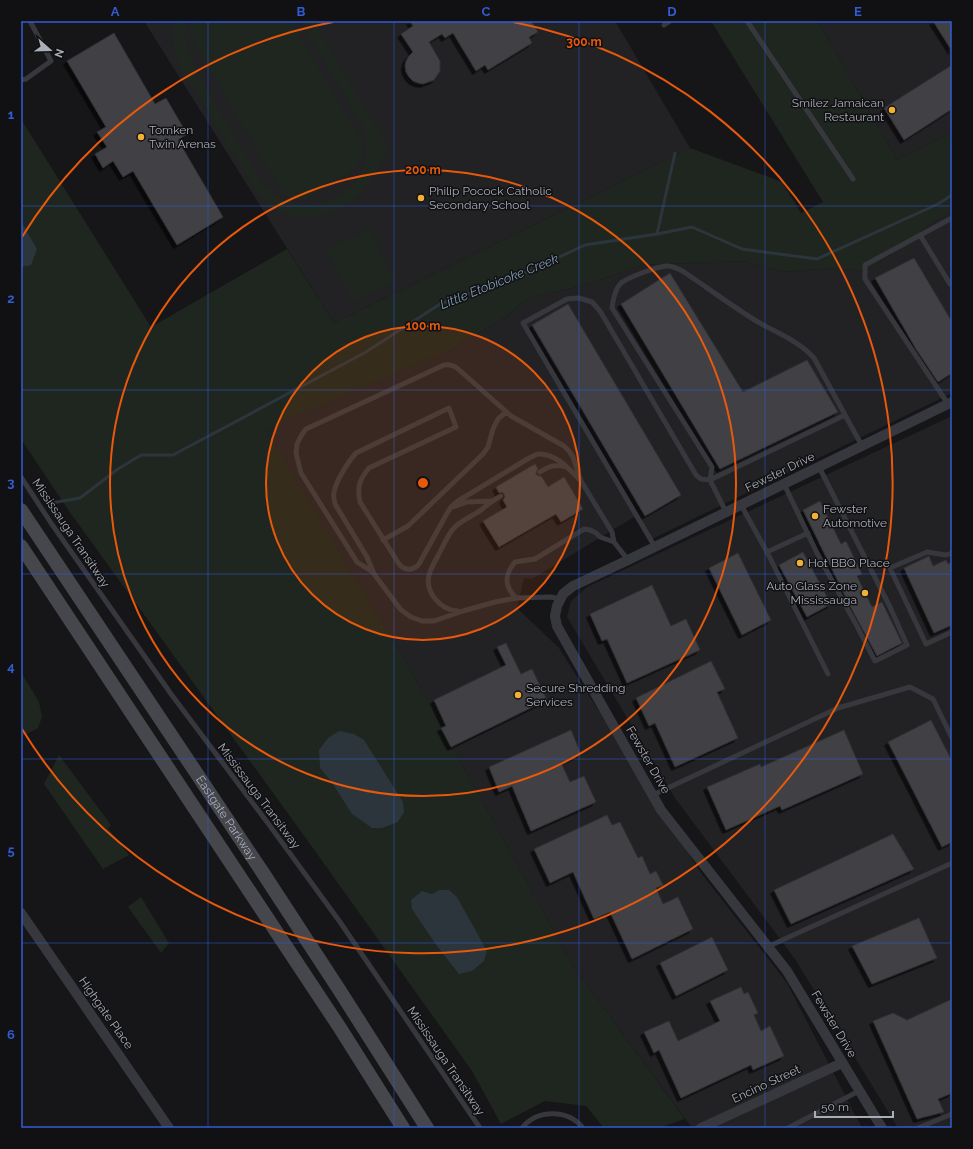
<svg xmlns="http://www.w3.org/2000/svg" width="973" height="1149" font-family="Raleway,sans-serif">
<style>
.built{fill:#222225}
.green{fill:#1e261f}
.water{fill:#2c353c}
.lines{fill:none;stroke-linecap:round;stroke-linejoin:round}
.stream{stroke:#2c353c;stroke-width:3}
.building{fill:#404145;stroke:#303034;filter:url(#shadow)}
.lane{stroke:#37383d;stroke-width:5}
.street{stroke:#37383d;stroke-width:10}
.secondary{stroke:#45474d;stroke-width:14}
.grid{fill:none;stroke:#325cd3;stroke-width:1;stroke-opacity:0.55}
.ring{fill:none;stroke:#e8590c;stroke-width:2}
.poi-dot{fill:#f2b134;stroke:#111113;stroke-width:1.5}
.labels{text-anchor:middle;stroke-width:3;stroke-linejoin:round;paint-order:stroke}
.poi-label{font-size:12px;fill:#a8adb8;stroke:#111113;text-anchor:start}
.street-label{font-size:12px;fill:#a8adb8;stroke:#111113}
.water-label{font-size:13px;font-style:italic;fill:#7f9bb3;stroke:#111113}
.centre{fill:#e8590c;stroke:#111113;stroke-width:2}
.ring-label{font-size:12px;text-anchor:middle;font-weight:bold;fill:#e8590c;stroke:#111113;stroke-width:3;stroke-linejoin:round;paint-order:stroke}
.neatline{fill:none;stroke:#325cd3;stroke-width:1.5}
.grid-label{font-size:13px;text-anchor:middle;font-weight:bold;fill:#325cd3}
</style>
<defs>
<filter id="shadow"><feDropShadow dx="-3.5" dy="3.5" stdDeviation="0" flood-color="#0009"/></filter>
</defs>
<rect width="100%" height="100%" fill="#161618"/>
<path class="built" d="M144 21H615L690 148 334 323Z
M818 21H952V133L897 160Z
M952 213V393L652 539 634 517 532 579 524 578 517 608 559 648 701 873 787 983 862 1128H692L573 966 406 662 264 429 446 352 509 315 526 299 585 285 643 265 743 261 785 272 828 268 867 271 937 220Z
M952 416V1128H898L795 959 675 798 567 617 571 601 587 587Z"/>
<path class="green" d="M174 21H188C183 37 187 52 194 66L262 183C267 187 271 192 276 196 279 198 284 199 287 201 315 212 347 198 361 172 368 160 367 146 366 133L300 21H313L390 148C382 160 376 173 367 185 347 212 310 226 278 211 270 208 263 200 257 194L179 64C172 47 172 39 174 21Z
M193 21H290L362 141 364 148 358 167 305 200 283 195 189 33Z
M711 21H818L897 160 952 133V213L937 220 867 271 828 268 785 272 743 261 643 265 585 285 526 299 509 315 446 352 265 429 406 662 573 966 685 1119 659 1128H604L586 1106 545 1101 501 1124 472 1071 310 844 69 511 21 439V119L151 327 287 249 334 323 690 148 782 182 801 213 823 202Z
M370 227 395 281 353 301 326 251Z
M21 672 39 702 42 717 38 728 21 737Z
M59 755 111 825 108 828 129 855 103 869 44 784Z
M141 897 169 943 161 953 128 907Z"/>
<path class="water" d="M21 221 37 249 31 265 21 267Z
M339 731 354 734 364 740 403 802 404 812 398 822 382 828H372L352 814 331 781 320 768 319 750 328 738Z
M439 890H449L457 897 487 951 484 961 472 971 459 974 437 946 412 909 411 900 422 891 432 894Z"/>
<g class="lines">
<path class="stream" d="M657 234 675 153
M51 503 80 498 118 469 141 455H173L366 352 440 304 525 273 585 245 657 234 692 227 742 249 817 259 938 204 952 195"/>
</g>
<path class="building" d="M410 21H531L538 32 529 37 532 43 488 70 485 65 476 71 453 33 445 38 442 34 429 42 440 61V71L434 80 423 84 418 83 413 81 409 77 406 72 405 66 406 61 409 56 413 52 401 34 413 26Z
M933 21H952V51Z
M114 33 155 104 166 98 187 134 178 140 223 217 177 245 133 171 123 177 113 161 103 168 95 154 107 147 97 132 106 127 67 61Z
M952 65V109L904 140 884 108Z
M914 258 952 322V373L938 382 916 349 875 278Z
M670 273 743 392 807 360 838 412 720 469 621 304Z
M568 304 681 495 645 516 532 325Z
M535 464 538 469 536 472V474L538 476H541L548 487 564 477 583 509 561 522 556 514 499 547 483 521 507 507 503 500 505 497 504 494 502 492 499 493 496 487Z
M820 501 841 544 846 541 862 574 857 576 872 607 882 602 902 643 877 656 850 606 803 510Z
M803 552 831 604 807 617 779 565Z
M738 553 771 620 742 635 709 568Z
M929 556 933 566 946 560 948 564 952 562V625L934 633 904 568Z
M652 585 671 626 686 619 700 650 627 683 607 639 602 641 590 614Z
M506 643 521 674 532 669 547 700 451 747 441 728 446 726 434 700 506 665 497 647Z
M711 661 725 689 717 692 738 738 675 767 655 723 649 726 636 698Z
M931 720 952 761V842L942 847 888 742Z
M571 730 581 754 561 763 570 782 584 776 596 802 531 831 512 786 499 792 489 767Z
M844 730 863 774 782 810 780 806 726 830 707 787 760 764 761 767Z
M607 815 612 825 620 822 638 858 642 856 650 874 656 871 663 885 656 888 663 904 678 897 693 929 632 959 610 912 594 919 573 872 550 883 534 849Z
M893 834 914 869 791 924 774 890Z
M919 918 937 958 872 984 852 946Z
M712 937 728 970 676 996 660 963Z
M741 987 744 994 748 992 758 1013 754 1015 761 1031 770 1026 784 1056 753 1070 751 1065 681 1098 659 1050 654 1053 644 1032 669 1021 678 1041 720 1021 710 1001Z
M952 999V1093L938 1099 944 1112 917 1119 873 1021 893 1013 907 1020Z"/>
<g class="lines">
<path class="lane" d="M747 21 853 179
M664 25 670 21
M21 80 26 79 51 61 30 21
M920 235 950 284 952 283
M948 404 865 279V265L952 218
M540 472C548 467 556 463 566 467
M21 477 51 523 171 694 270 826 340 922 480 1128
M784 484 817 553 858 628 875 661 907 645 890 607 819 467
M741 505 767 552 808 533
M453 507 467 502 491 501
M726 512 710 480 712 467 612 308C613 300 615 290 620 284 626 278 658 266 667 266 673 266 679 269 684 272 708 288 733 307 758 322 777 333 799 341 814 358L862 446
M383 540 408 526 483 454 488 447 493 429 498 419 506 412
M655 547 523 323 567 299 579 298 592 302 600 311 696 475 701 479 710 480 845 415
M767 552 828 674
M952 553 946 555 927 552 890 568 926 644 952 632
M374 573 357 562 301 473 296 453 297 444 301 436 306 429 444 365C449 364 453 365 457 368L511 416 564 446 569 451 573 457 581 481 612 532 614 542 628 560
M516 598C504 586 504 575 515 562L535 559 584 529 590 530 596 533 600 537 614 542
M561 599 551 597 516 598 495 602 463 611 434 621H422L411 617 401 610 374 574 367 557 335 504C334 500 333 496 334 492 336 481 348 462 356 453L449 408 456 427 369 468C359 480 357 487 360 502L399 564C405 571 413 571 419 564L446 515 451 507 458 501 529 458C532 457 536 454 538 454 556 453 570 470 581 481
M458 611C440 610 423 591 430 572 433 564 438 556 442 548 446 541 449 532 455 527 462 520 473 516 481 510 487 505 493 500 501 496
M653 795 838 708 910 687 933 699 952 738
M767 947 952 863
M522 1128C537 1109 568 1109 583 1128
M788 1128 859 1091
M918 1128 952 1114"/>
<path class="street" d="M21 913 169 1128
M701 1128 842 1063
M882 1128 787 971 661 810 557 626 555 616 557 606 563 594 573 586 628 560 952 402"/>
<g class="secondary">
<path id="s1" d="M21 510 263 873 340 991 427 1128"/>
<path d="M21 546 340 1028 403 1128"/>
</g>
</g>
<path class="grid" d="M208 21V1128M394 21V1128M579 21V1128M765 21V1128M21 206H952M21 390H952M21 574H952M21 759H952M21 943H952"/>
<circle cx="423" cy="483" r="157" fill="#e8590c" fill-opacity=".12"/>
<g class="ring">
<circle cx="423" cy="483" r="157"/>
<circle cx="423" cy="483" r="313"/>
<path d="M22 237A470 470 0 0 1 333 22M513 22A470 470 0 1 1 22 729"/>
</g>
<g class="poi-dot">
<circle cx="892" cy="110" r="4"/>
<circle cx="141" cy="137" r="4"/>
<circle cx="421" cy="198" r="4"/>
<circle cx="815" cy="516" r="4"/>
<circle cx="800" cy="563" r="4"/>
<circle cx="865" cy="593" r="4"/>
<circle cx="518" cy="695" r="4"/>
</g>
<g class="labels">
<g class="poi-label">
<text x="884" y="107" text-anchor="end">Smilez Jamaican<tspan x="884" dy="14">Restaurant</tspan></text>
<text x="149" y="134">Tomken<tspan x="149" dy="14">Twin Arenas</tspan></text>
<text x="429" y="195">Philip Pocock Catholic<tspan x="429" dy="14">Secondary School</tspan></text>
<text x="823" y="513">Fewster<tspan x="823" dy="14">Automotive</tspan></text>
<text x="808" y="567">Hot BBQ Place</text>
<text x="857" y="590" text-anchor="end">Auto Glass Zone<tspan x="857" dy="14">Mississauga</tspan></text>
<text x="526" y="692">Secure Shredding<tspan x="526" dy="14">Services</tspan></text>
</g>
<g class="street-label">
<text transform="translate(780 472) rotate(-26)" y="4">Fewster Drive</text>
<text transform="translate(71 533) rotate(56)" y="4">Mississauga Transitway</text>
<text transform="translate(648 760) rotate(60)" y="4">Fewster Drive</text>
<text transform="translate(259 796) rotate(53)" y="4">Mississauga Transitway</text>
<text dy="4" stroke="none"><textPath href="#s1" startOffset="370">Eastgate Parkway</textPath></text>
<text transform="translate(106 1013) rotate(55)" y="4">Highgate Place</text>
<text transform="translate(834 1024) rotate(59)" y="4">Fewster Drive</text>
<text transform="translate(446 1061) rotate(56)" y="4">Mississauga Transitway</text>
<text transform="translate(766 1084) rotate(-25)" y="4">Encino Street</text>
</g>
<g class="water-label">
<text transform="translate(499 281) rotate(-22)" y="5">Little Etobicoke Creek</text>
</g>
</g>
<circle cx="423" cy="483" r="6" class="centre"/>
<g class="ring-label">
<text x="584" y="46">300 m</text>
<text x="423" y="174">200 m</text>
<text x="423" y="330">100 m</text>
</g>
<rect width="973" height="1149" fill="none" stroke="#111113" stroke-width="44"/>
<g transform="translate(50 50) rotate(110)" stroke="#111113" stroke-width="3" paint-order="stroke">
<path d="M0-3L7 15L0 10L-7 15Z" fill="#a8adb8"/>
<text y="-6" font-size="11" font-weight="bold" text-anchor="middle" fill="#a8adb8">N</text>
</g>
<path d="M815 1111v6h78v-6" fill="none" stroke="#a8adb8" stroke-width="2"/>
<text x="821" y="1111" font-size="12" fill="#a8adb8" stroke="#111113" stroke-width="3" paint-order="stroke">50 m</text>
<rect x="22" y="22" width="929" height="1105" class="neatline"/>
<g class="grid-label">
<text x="115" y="16">A</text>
<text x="301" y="16">B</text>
<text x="486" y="16">C</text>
<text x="672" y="16">D</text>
<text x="858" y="16">E</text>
<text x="11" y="119">1</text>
<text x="11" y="303">2</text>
<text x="11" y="487">3</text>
<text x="11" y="671">4</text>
<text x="11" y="855">5</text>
<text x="11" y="1039">6</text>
</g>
</svg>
